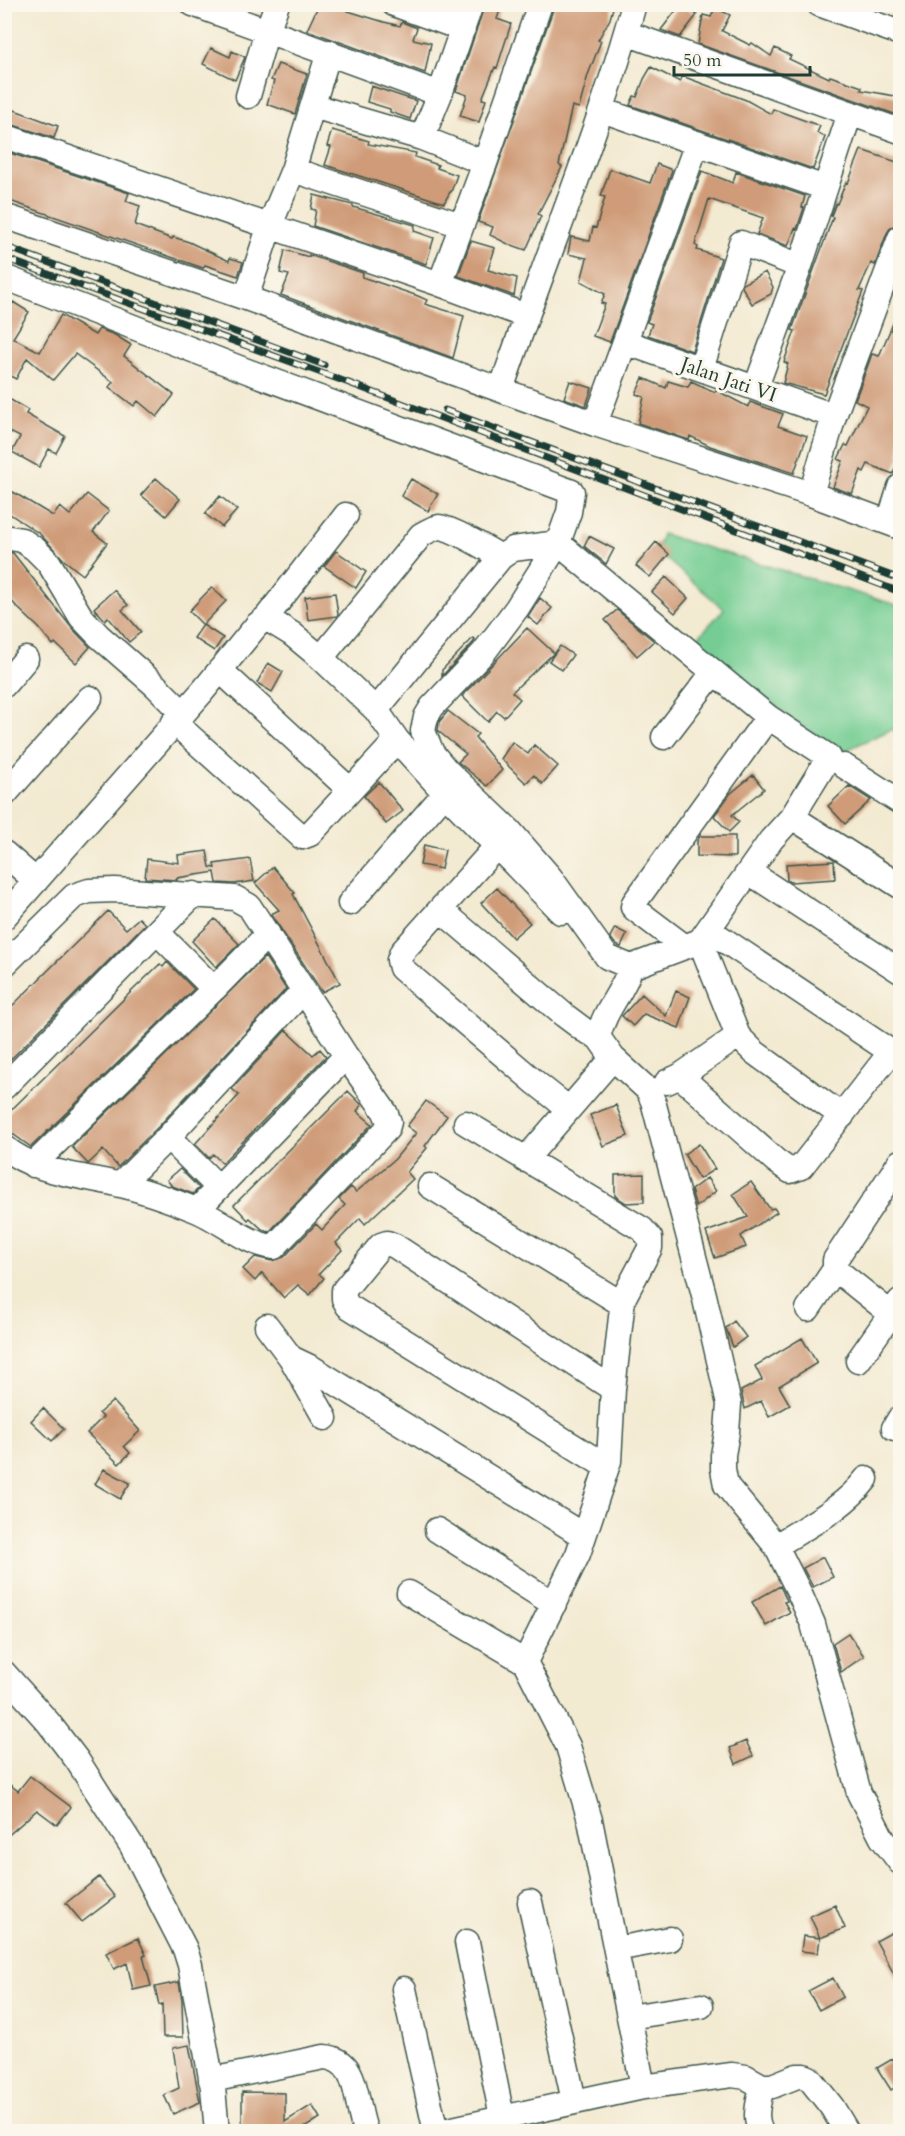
<svg xmlns="http://www.w3.org/2000/svg" width="905" height="2136" font-family="Cardo,serif">
<style>
.green{fill:#75cd93;stroke:#4a8564;stroke-width:1.5}
.building{fill:#cf9b78}
.lines{fill:none;stroke-linecap:round;stroke-linejoin:round}
.minor-casing{stroke:#3f574c;stroke-width:27}
.minor{stroke:#fff;stroke-width:24}
.rail-casing{stroke:#1f3d34;stroke-width:7}
.rail{stroke:#fbf7ec;stroke-width:4.5;stroke-dasharray:14;stroke-linecap:butt}
.labels{text-anchor:middle;stroke-width:6;stroke-linejoin:round;paint-order:stroke}
.street-label{font-size:20px;fill:#1f3d34;stroke:#fbf7ec}
</style>
<rect width="100%" height="100%" fill="#fbf7ec"/>
<filter id="ink" filterUnits="userSpaceOnUse"><feTurbulence type="fractalNoise" baseFrequency=".0167" numOctaves="2"/><feDisplacementMap in="SourceGraphic" scale="12" xChannelSelector="R" yChannelSelector="G"/><feConvolveMatrix kernelMatrix="1 2 1 2 8 2 1 2 1" color-interpolation-filters="sRGB"/></filter>
<filter id="wash" filterUnits="userSpaceOnUse"><feTurbulence type="fractalNoise" baseFrequency=".008" numOctaves="4" result="noise"/><feDisplacementMap in="SourceGraphic" scale="24" xChannelSelector="R" yChannelSelector="G"/><feGaussianBlur stdDeviation="1.35" result="paint"/><feColorMatrix in="noise" values="0 0 0 0 0 0 0 0 0 0 0 0 0 0 0 0 0 1.4 0 .05"/><feComposite in="paint" operator="in"/></filter>
<g filter="url(#wash)">
<rect width="100%" height="100%" fill="#f3ead2"/>
<path class="green" d="M662 534 900 606V730H890L838 754 692 644 724 609 657 551Z"/>
<g id="blocks">
<path class="building" d="M319 4H346L344 9 348 11 384 22 400 26 402 22 417 28 413 39 431 43 425 73 307 30Z
M485 4H502L497 19 511 24 497 68 495 67 482 99 486 100 479 122 460 116 467 95 456 91Z
M555 4H614L610 19 598 40 601 41 588 75 579 108 572 106 559 165 562 167 538 214 541 216 526 250 512 245V246L490 235 493 227 478 222Z
M681 4 697 15 680 37 661 30Z
M715 8 730 15 722 31 750 45 752 43 771 56 775 48 791 56 789 59 829 78 830 76 862 87 861 90 900 97V116L698 44 703 15 711 17Z
M211 48 230 57 232 51 245 57 235 80 203 64Z
M278 64 307 74 295 114 267 104 274 81 271 80Z
M651 67 680 82 682 76 746 100 771 114 773 109 820 126 817 133 825 137 813 169 630 105 634 96 637 97 644 79Z
M371 86 416 101 410 119 390 112V109L367 102Z
M9 108 58 126 54 138 4 122Z
M332 130 369 141 368 144 416 153 415 157 438 165 437 168 457 175 451 192H450L444 203 325 165 331 147 327 146Z
M861 150 900 163 897 179 900 181V189L895 204 900 205V224L891 227 887 233 875 265 871 263 859 290 863 291 824 394 783 383 788 364 784 362 795 331 792 330 833 217 831 216 836 203 837 204 846 182 848 183Z
M4 151 129 193 126 201 140 206 135 225 172 239 173 237 189 242 229 261 230 258 243 262 238 276 205 265 203 268 4 199Z
M657 164 672 170 610 342 593 336 605 304 601 303 605 294 581 281 587 258 568 254 571 237 590 241 593 227 596 228 605 197 601 196 610 169 650 183Z
M702 171 733 183 736 172 805 196 802 207 804 208 797 229 795 228 788 246 757 234 763 218 709 199 695 245 698 247 697 250 721 258 692 351 648 335 652 324 647 322Z
M314 195 353 205V207L415 225 414 231 434 238 426 264 313 226 316 210 311 209Z
M471 241 495 248 488 270 517 278 514 296 458 276Z
M285 250 309 257V255L363 273 362 277 418 296 427 300 425 304 464 316 453 358 281 295 289 275 280 273Z
M765 272 773 287 771 294 752 304 742 287 743 284Z
M13 302 29 312 13 338 40 352 61 315 95 335 99 329 115 335 131 345 124 356 174 395 157 417 138 401 134 406 109 387 113 382 75 354 53 380 27 358 16 379 4 373V316Z
M900 307V456L893 474 868 464 864 472 861 470 852 494 833 487 843 461 838 459 845 445 848 446 867 406 855 400 872 354 879 356Z
M643 378 666 388 668 381 688 387 691 381 715 392 716 390 748 407 750 402 783 414 778 426 807 436 794 473 710 446 690 436 689 440 638 423 644 397 636 394Z
M570 381 592 388 586 406 564 398Z
M4 396 28 410 26 414 65 436 56 453 49 449 39 467 12 452 20 437 4 429Z
M156 478 180 499 166 516 141 495Z
M411 479 438 494 428 511 401 496Z
M13 492 53 516 60 507 70 515 87 494 109 511 93 532 107 543 83 575 64 560 40 534 4 510V500Z
M220 496 237 510 222 527 205 514Z
M589 536 614 549 606 564 584 546Z
M656 542 669 554 650 577 636 566Z
M336 551 366 572 356 588 324 566Z
M4 552 13 553 71 627 90 647 76 663 55 643 53 645 39 628 18 608 4 593Z
M666 577 688 598 675 613 652 592Z
M212 587 226 601 203 625 189 611Z
M114 590 128 605 122 610 141 632 129 642 108 617 105 620 94 608Z
M335 593 338 614 337 616 308 620 305 597Z
M540 598 552 608 538 625 528 617Z
M617 610 654 641 637 656 605 620Z
M203 625 223 638 214 651 194 638Z
M527 628 554 653 512 692 520 699 504 717 497 711 488 722 462 696Z
M473 638 475 640 473 643 442 676V670Z
M560 646 573 655 562 670 549 661Z
M268 663 283 672 272 692 257 683Z
M448 711 478 734 475 737 502 770 487 786 458 762 466 754 438 731 439 722Z
M512 742 528 754 534 745 558 766 542 784 534 775 526 783 501 759Z
M753 775 764 789 732 815 739 822 729 832 714 816 730 794Z
M379 782 403 811 386 824 364 796Z
M849 786 871 800 845 824 828 806Z
M700 836H735V857L697 856V841Z
M424 845 445 850 441 869 420 865Z
M207 851 210 867 215 868 214 864 250 859 254 881 234 884 217 883 215 872 177 878V880L145 878 147 859 179 863 178 855Z
M834 861 835 879 790 882 787 880 786 864Z
M273 867 295 893 293 894 340 983 322 992 271 914 279 910 255 883Z
M497 888 530 923 513 938 481 903Z
M108 911 126 929 139 918 145 924 4 1066V1014Z
M215 919 239 944 216 967 192 941Z
M615 928 627 934 621 947 616 945 610 937Z
M265 957 286 989 158 1127 118 1167 103 1150 88 1164 72 1147Z
M167 962 194 989 31 1147 14 1135 4 1133V1117L135 988 160 964 163 967Z
M676 991 690 997 679 1028 644 1014 633 1026 622 1016 642 994 666 1016Z
M286 1030 313 1055 320 1049 326 1056 222 1163 213 1154 209 1158 195 1144 239 1095 232 1089Z
M348 1091 362 1105 357 1111 372 1124 269 1232 262 1229 250 1218 248 1220 234 1205Z
M426 1101 447 1116 425 1146 427 1148 407 1172 413 1179 365 1224 360 1218 336 1243 342 1250 319 1274 324 1278 310 1295 298 1285 284 1298 262 1273 255 1281 243 1269 255 1257 272 1261 284 1257 316 1224 322 1230 345 1205 339 1199 351 1187 356 1192 395 1159 416 1133 407 1126Z
M616 1105 628 1136 603 1146 590 1115Z
M699 1144 715 1169 699 1179 684 1154Z
M180 1169 199 1188 193 1194 172 1186 167 1180Z
M644 1174V1202L626 1203 615 1196V1175Z
M707 1178 716 1191 696 1207 691 1190Z
M751 1182 770 1209 774 1208 777 1212 741 1236 746 1247 715 1258 706 1232 748 1217 733 1194Z
M734 1321 746 1337 733 1347 726 1328Z
M802 1338 817 1363 779 1386 790 1405 769 1417 761 1401 745 1409 741 1391 762 1380 755 1366Z
M113 1401 140 1431 124 1446 130 1453 119 1464 87 1433 103 1417 99 1413Z
M43 1408 64 1429 52 1441 31 1421Z
M104 1469 130 1483 120 1499 95 1484Z
M823 1557 833 1577 813 1587 803 1568Z
M780 1586 787 1601 784 1602 790 1612 766 1626 752 1602Z
M848 1633 864 1656 841 1672 833 1643Z
M746 1741 753 1756 736 1764 730 1748Z
M30 1776 71 1807 57 1825 37 1810 4 1839V1780L18 1791Z
M99 1877 115 1897 82 1922 66 1903Z
M835 1905 845 1928 820 1938 810 1916Z
M900 1928V1985L876 1941Z
M803 1936 820 1938 818 1953 801 1951Z
M138 1938 146 1955 143 1956 151 1986 133 1990 127 1963 114 1969 106 1953Z
M833 1978 843 1997 819 2010 808 1991Z
M179 1982 182 2001 183 2037H163L162 2004 159 2005 155 1987Z
M189 2045 200 2102 173 2114 164 2095 179 2088 173 2048Z
M894 2058 900 2068V2084L891 2090 877 2068Z
M242 2092 285 2093V2122L312 2105 320 2118 298 2132H242Z"/>
</g>
</g>
<g filter="url(#ink)">
<use href="#blocks" fill-opacity="0" stroke="#3f574c" stroke-width="1.5"/>
<g class="lines">
<g class="minor-casing">
<path id="minor" d="M193 4 440 94
M394 4 463 29
M819 4 900 33
M626 33 900 131
M248 96 267 31 277 4
M313 106 422 138 485 163
M602 110 825 188
M4 136 440 284 526 316
M422 138 440 94 471 4
M293 170 461 225
M4 216 246 298 595 424 811 494 900 527
M4 277 247 371 572 492 569 512 558 543 517 608 484 652 432 707 426 717 423 731 432 753 447 771 510 831 550 877 607 957 631 967C622 994 605 1008 598 1037L613 1058 648 1090 653 1101 704 1295 729 1404 727 1432 723 1455V1469L726 1485 776 1546 799 1592 813 1624 859 1793 882 1838 900 1862
M440 284 485 163 540 4
M246 298 270 225 293 170 329 52
M625 342 834 416
M701 369 741 243 800 266
M756 387 800 266 850 113
M501 390C544 261 598 135 634 4
M595 424 697 143
M811 494 834 416 900 238
M889 522 900 487
M4 537 22 540 35 549 49 563 81 617 99 636 155 685 183 713
M266 618 292 634 321 658 376 710 397 740 445 793 561 912
M321 658 421 535C426 532 433 528 439 527 450 527 489 550 501 557
M220 670 350 790
M4 685 26 659
M376 710 501 557 513 549 558 543 768 717 829 757 792 817 771 840 700 941 631 967
M174 722 302 837 310 834 397 740
M664 737 713 673
M844 766 900 802
M4 795 90 698
M792 817 900 886
M496 847 402 952 399 960 401 968 536 1083 569 1109 613 1058
M4 853 36 881
M749 872 900 971
M350 903 445 793
M441 910 564 1015 584 1030 598 1037
M4 917 202 692 257 625 266 618 346 515
M709 930 900 1058
M158 933 214 989
M700 941 738 1036 754 1052 842 1116
M685 947 636 910 633 907 634 903 768 717
M4 965 74 896 89 891 115 890 235 898 249 906 346 1056 385 1112 389 1122 387 1129 274 1247C246 1244 221 1220 196 1210 171 1200 143 1190 117 1184 80 1175 34 1173 4 1147
M680 1076 776 1161 790 1171 801 1167 891 1052
M667 1082 680 1076 738 1036
M4 1087 194 894
M168 1137 218 1187
M525 1160 569 1109
M900 1162 835 1260V1269L900 1321
M33 1165 214 989 268 934
M120 1185 168 1137 303 991
M430 1186 622 1304
M197 1210 346 1056
M808 1309 835 1269
M267 1326 291 1358
M858 1361 900 1301
M325 1418 291 1358 312 1368 584 1536
M894 1428 900 1418
M607 1467 348 1306 344 1299V1290L381 1245 387 1243 395 1246 613 1389
M437 1530 554 1604
M776 1546C808 1525 842 1510 866 1479
M409 1593 525 1662 578 1554 609 1461 613 1389 623 1299 650 1248V1238L642 1229 466 1123
M525 1662 568 1746 590 1820 643 2087
M4 1673 48 1722 77 1760 132 1846 185 1949 190 1965 213 2088 217 2132
M530 1902 574 2101
M467 1942 502 2117
M616 1949 670 1939
M404 1989 436 2132
M629 2017 701 2006
M211 2080 324 2057C361 2059 354 2105 366 2132
M439 2132 643 2087 732 2075 746 2077 762 2086H772L797 2076H804L809 2078 832 2107 847 2132
M761 2132C753 2117 759 2102 762 2086"/>
</g>
<use href="#minor" class="minor"/>
<g class="rail-casing">
<path id="rail" d="M4 246 324 365
M4 258 349 383 900 592
M445 410 900 579"/>
</g>
<use href="#rail" class="rail"/>
</g>
</g>
<g class="labels">
<g class="street-label">
<text transform="translate(729 379) rotate(19)" y="7">Jalan Jati VI</text>
</g>
</g>
<rect width="905" height="2136" fill="none" stroke="#fbf7ec" stroke-width="24"/>
<path d="M674 66v9h136v-9" fill="none" stroke="#1f3d34" stroke-width="3"/>
<text x="683" y="66" font-size="18" fill="#1f3d34" stroke="#fbf7ec" stroke-width="4.5" paint-order="stroke">50 m</text>
</svg>
